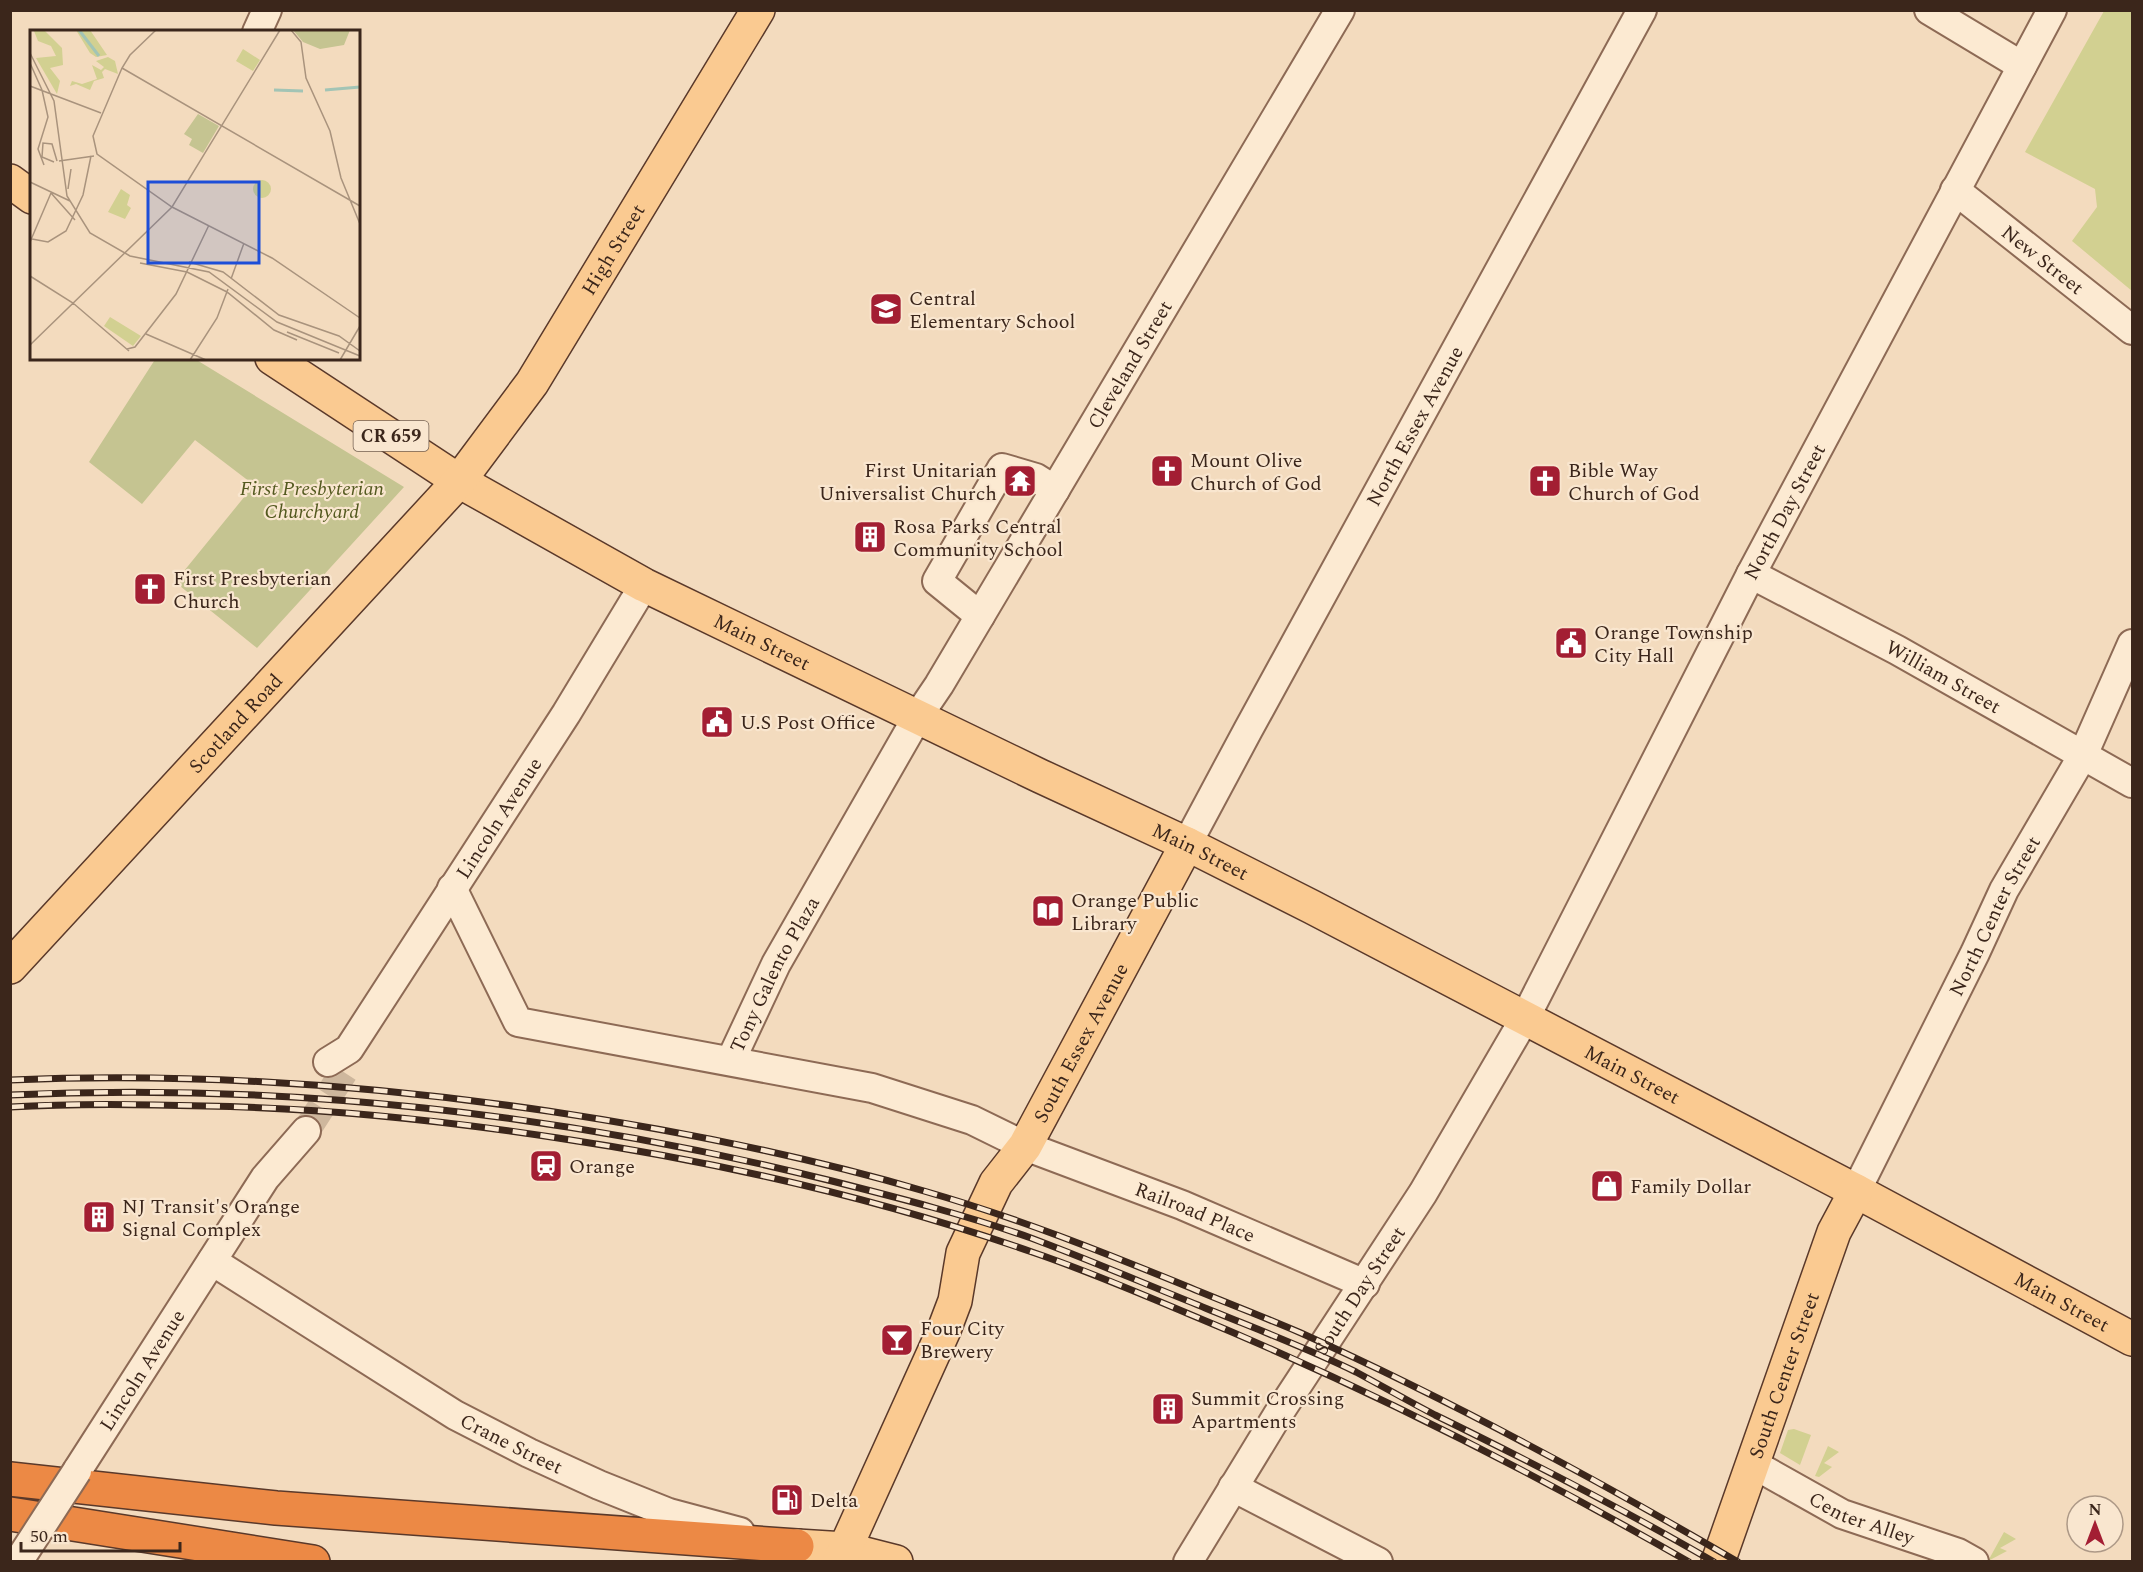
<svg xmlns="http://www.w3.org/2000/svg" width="2143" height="1572" font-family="Spectral,serif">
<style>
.green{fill:#d2d091}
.cemetery{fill:#c5c491}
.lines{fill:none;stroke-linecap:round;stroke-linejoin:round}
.minor-tunnel{stroke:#ceb79d;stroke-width:28;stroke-dasharray:28 14;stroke-linecap:butt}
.minor-casing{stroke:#8d6a55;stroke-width:32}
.major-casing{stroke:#5a392a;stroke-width:36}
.highway-casing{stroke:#5a392a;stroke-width:36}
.minor{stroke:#fcead2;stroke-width:28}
.major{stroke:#faca91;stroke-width:33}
.highway{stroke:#ec8945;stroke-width:33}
.rail-casing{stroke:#3b261b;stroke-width:7}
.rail{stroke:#f9e6cf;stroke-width:4.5;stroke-dasharray:14;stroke-linecap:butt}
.minor-bridge-casing{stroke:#8d6a55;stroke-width:32;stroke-linecap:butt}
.minor-bridge{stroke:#fcead2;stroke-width:28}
.labels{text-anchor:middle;stroke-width:4.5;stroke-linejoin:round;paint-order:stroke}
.shield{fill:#f9e6cf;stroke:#746051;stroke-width:1.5}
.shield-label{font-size:18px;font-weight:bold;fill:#3b261b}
.street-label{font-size:20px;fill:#3b261b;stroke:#f9e6cf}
.poi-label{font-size:20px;fill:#3b261b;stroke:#f9e6cf;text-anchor:start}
.park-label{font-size:20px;font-style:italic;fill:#53591f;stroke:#f9e6cf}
.inset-river{fill:none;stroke:#a2c4b5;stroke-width:3}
.inset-road{fill:none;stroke:#a9937d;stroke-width:1.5}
.view{fill:#1d4ed8;fill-opacity:0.15;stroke:#1d4ed8;stroke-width:3}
.inset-edge{fill:none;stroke:#3b261b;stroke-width:3}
</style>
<rect width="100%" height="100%" fill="#f3dbbe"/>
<path class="green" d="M2104 11H2132V291L2072 241 2097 207 2095 189 2025 152Z
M1794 1429 1811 1435 1800 1465 1780 1453 1788 1430Z
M1828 1446 1839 1452 1824 1463 1832 1467 1819 1477 1815 1476Z
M2004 1532 2016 1539 2000 1548 2007 1551 1988 1561Z"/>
<path class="cemetery" d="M156 358 195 359 404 487 257 648 175 582 254 485 195 440 142 504 89 462Z"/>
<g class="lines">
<path class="minor-tunnel" d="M306 1131 349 1064"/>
<g class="minor-casing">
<g id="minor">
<path d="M1929 10 2022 66"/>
<path d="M257 32 267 10"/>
<path id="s1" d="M1955 190 2132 330"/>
<path id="s2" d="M1751 574 1897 650 2132 783"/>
<path d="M980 616 937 581 1002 468 1036 478 1055 490"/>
<path id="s3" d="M1187 844 1248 730 1642 10"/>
<path id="s4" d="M452 888 518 1022 872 1088 972 1120 1025 1146 1182 1205 1365 1284"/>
<path id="s5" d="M731 1060 776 964 918 716 939 685 1340 10"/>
<path id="s6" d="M328 1062 349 1049 566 714 644 585"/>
<path id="s7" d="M1856 1191 1975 953 2004 890 2083 755 2132 644"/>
<path id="s8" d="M212 1261 455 1415 529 1453 599 1485 669 1513 740 1532"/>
<path id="s9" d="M1753 1464 1842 1514 1958 1553 1974 1562"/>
<path id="s10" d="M77 1471 265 1178 306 1131"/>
<path d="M1233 1487 1378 1562"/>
<path id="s11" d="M1188 1562 1277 1416 1423 1193 1525 1018 1751 574 2052 10"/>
</g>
</g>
<g class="major-casing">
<g id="major">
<path d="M10 181 32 197"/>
<path id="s12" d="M272 358 459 481 644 585 1040 776 1187 844 1312 907 1856 1191 2132 1339"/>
<path id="s13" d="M10 967 459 481 532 383 758 10"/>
<path d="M797 1546 845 1549 896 1562"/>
<path id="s14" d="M839 1562 944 1330 955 1301 963 1253 996 1183 1025 1146 1187 844"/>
<path id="s15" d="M1718 1562 1834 1232 1856 1191"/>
</g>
</g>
<g class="highway-casing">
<path id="highway" d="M10 1479 276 1508 797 1546
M10 1514 313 1562"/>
</g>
<use href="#minor" class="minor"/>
<use href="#major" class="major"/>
<use href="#highway" class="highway"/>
<g class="rail-casing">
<path id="rail" d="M10 1080C190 1072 371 1085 548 1111 675 1130 801 1155 924 1191 1015 1217 1103 1252 1191 1288 1227 1303 1264 1317 1301 1333 1450 1400 1596 1479 1738 1562
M10 1095C285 1082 565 1114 832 1181 899 1198 966 1215 1031 1238 1087 1259 1143 1283 1198 1305 1251 1327 1305 1347 1356 1372 1382 1386 1408 1401 1435 1415 1529 1461 1623 1509 1714 1562
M10 1107C76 1103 140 1104 205 1106 324 1108 441 1120 558 1138 719 1162 878 1198 1032 1252 1085 1270 1137 1292 1189 1314 1361 1385 1527 1469 1689 1562"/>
</g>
<use href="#rail" class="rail"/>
<g class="minor-bridge-casing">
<path id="minor-bridge" d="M18 1562 77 1471"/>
</g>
<use href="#minor-bridge" class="minor-bridge"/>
</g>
<defs>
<g id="school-square" transform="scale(1.725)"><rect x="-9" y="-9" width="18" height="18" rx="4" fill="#a31e33" stroke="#f9e6cf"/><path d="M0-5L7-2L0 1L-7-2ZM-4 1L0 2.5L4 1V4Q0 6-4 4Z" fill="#fff"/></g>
<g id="church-square" transform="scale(1.725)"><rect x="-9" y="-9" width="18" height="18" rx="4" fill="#a31e33" stroke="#f9e6cf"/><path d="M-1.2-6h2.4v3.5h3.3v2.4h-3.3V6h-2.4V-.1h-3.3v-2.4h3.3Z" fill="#fff"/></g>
<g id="temple-square" transform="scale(1.725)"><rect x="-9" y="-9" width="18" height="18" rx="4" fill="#a31e33" stroke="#f9e6cf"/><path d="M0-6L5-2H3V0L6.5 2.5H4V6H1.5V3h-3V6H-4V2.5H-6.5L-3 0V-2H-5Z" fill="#fff"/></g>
<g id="building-square" transform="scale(1.725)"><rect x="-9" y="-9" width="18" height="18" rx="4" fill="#a31e33" stroke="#f9e6cf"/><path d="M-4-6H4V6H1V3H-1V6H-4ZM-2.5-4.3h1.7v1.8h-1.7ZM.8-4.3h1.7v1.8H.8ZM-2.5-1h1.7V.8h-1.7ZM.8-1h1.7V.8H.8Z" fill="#fff"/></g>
<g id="civic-square" transform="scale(1.725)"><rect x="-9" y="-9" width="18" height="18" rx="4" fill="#a31e33" stroke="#f9e6cf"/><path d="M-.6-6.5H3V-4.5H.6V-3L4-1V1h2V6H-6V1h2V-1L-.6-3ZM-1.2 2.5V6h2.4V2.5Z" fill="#fff"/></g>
<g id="library-square" transform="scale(1.725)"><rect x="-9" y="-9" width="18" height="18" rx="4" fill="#a31e33" stroke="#f9e6cf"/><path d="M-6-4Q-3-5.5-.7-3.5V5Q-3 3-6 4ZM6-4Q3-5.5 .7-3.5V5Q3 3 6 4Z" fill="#fff"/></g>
<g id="station-square" transform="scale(1.725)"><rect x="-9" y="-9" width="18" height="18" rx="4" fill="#a31e33" stroke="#f9e6cf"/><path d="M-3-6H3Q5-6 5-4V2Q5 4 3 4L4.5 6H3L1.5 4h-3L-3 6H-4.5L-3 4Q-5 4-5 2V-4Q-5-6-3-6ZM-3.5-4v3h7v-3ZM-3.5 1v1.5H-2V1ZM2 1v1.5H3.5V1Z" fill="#fff"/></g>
<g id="shop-square" transform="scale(1.725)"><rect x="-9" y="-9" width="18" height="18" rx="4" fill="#a31e33" stroke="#f9e6cf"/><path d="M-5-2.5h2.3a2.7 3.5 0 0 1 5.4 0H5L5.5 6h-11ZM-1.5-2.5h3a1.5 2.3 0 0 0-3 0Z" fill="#fff"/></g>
<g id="bar-square" transform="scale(1.725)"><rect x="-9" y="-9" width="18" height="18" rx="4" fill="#a31e33" stroke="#f9e6cf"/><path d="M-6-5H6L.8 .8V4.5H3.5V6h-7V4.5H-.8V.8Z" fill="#fff"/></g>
<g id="fuel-square" transform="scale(1.725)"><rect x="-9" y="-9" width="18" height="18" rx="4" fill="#a31e33" stroke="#f9e6cf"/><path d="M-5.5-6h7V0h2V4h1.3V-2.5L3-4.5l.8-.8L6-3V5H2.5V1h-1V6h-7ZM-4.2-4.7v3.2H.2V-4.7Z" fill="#fff"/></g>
</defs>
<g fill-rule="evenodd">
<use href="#school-square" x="886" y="309"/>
<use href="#church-square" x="1167" y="471"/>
<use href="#temple-square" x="1020" y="481"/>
<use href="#church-square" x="1545" y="481"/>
<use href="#building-square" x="870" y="537"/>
<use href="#church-square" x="150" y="589"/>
<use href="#civic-square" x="1571" y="643"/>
<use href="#civic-square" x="717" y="722"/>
<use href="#library-square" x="1048" y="911"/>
<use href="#station-square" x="546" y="1166"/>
<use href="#shop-square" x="1607" y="1186"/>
<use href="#building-square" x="99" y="1217"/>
<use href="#bar-square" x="897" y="1340"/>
<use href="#building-square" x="1168" y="1409"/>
<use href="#fuel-square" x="787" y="1500"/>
</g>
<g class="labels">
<rect class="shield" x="353.5" y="421" width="75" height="30" rx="4.5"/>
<g class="shield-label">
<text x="391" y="442">CR 659</text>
</g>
<g class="street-label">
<text dy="7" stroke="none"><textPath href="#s13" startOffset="940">High Street</textPath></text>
<text dy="7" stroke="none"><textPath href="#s1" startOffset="112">New Street</textPath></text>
<text dy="7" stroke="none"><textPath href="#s5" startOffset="802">Cleveland Street</textPath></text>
<text dy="7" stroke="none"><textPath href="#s3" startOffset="476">North Essex Avenue</textPath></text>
<text dy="7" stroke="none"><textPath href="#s11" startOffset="1209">North Day Street</textPath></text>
<text dy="7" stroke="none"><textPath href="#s12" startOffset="567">Main Street</textPath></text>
<text dy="7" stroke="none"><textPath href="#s2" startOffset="218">William Street</textPath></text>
<text dy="7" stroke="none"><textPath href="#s13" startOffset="332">Scotland Road</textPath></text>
<text dy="7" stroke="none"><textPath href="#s6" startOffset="300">Lincoln Avenue</textPath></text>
<text dy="7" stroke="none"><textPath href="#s12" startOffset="1053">Main Street</textPath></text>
<text dy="7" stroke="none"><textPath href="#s7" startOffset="308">North Center Street</textPath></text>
<text dy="7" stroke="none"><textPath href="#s5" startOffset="96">Tony Galento Plaza</textPath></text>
<text dy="7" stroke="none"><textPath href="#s14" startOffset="576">South Essex Avenue</textPath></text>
<text dy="7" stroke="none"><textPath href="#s12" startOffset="1539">Main Street</textPath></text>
<text dy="7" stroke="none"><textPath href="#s4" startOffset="856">Railroad Place</textPath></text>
<text dy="7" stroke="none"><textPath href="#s11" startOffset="321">South Day Street</textPath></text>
<text dy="7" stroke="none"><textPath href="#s12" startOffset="2025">Main Street</textPath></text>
<text dy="7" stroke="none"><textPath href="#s10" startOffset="120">Lincoln Avenue</textPath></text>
<text dy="7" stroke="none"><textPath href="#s15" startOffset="198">South Center Street</textPath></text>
<text dy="7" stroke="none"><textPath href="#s8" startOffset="351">Crane Street</textPath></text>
<text dy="7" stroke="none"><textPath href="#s9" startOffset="122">Center Alley</textPath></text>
</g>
<g class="poi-label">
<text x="909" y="305">Central<tspan x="909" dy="23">Elementary School</tspan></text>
<text x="1190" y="467">Mount Olive<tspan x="1190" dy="23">Church of God</tspan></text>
<text x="997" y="477" text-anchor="end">First Unitarian<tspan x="997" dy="23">Universalist Church</tspan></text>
<text x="1568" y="477">Bible Way<tspan x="1568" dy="23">Church of God</tspan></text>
<text x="893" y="533">Rosa Parks Central<tspan x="893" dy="23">Community School</tspan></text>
<text x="173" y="585">First Presbyterian<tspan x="173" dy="23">Church</tspan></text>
<text x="1594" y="639">Orange Township<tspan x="1594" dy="23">City Hall</tspan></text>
<text x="740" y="729">U.S Post Office</text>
<text x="1071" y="907">Orange Public<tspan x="1071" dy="23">Library</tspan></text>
<text x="569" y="1173">Orange</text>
<text x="1630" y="1193">Family Dollar</text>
<text x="122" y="1213">NJ Transit's Orange<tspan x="122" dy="23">Signal Complex</tspan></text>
<text x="920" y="1335">Four City<tspan x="920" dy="23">Brewery</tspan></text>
<text x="1191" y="1405">Summit Crossing<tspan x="1191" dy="23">Apartments</tspan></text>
<text x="810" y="1507">Delta</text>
</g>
<g class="park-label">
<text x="312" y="495">First Presbyterian<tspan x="312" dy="23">Churchyard</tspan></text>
</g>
</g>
<g transform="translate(30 30)">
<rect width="330" height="330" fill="#f3dbbe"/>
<path d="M14 0 32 18 33 35 20 38 30 51 27 64 6 28 26 26 21 16 8 11 4 1ZM46 0H60L77 25 66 27 60 23ZM213 19 230 30 223 41 206 31ZM78 27 85 31 88 44 75 39 72 42 74 48 64 51 60 60 46 54 40 56 42 51 52 54 67 49 62 35 71 40 74 37 66 31ZM223 159a9 9 0 1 1 18 0a9 9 0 1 1-18 0ZM91 159 100 165 97 175 101 178 95 189 78 182ZM80 287 111 306 103 316 74 296Z" fill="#d2d091"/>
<path d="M263 0H320L314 15 290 19 273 12ZM168 84 189 96 173 123 159 115 162 109 154 104Z" fill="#c5c491"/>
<path class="inset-river" d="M49 0 69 26M244 60 273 61M295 60 330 57"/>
<path class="inset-road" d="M126 0 100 25 92 38 63 106 67 124 142 177 242 228 330 288M261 0 271 12 276 48 300 101 311 148 330 194M0 23 24 71 37 166 60 203 100 226 179 242 247 292 330 326M0 33 12 60M92 38 330 176M0 56 71 83M12 60 18 87 8 119 14 135M29 131 64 126M24 132 12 127 13 113 22 114 27 131M0 152 40 171M38 159 41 139M21 163 45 190M2 209 18 212 36 201 53 165 61 126M0 212 21 163M159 232 193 242 249 285 309 306 330 321M110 233 157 242M157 242 197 262 244 300 267 310M0 246 43 273 99 321M201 249 214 213M257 302 309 323M116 304 176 330M0 315 142 177 250 0M97 319 105 317 146 264 179 195M160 330 187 288 198 259M310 330 330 296"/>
<path class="view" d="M118 152H229V233H118Z"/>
<rect width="330" height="330" class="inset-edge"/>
</g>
<rect width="2143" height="1572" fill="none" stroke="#3b261b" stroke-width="24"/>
<g transform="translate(2095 1524)"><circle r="28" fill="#f9e6cf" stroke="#ad9987" stroke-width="1.5"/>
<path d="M0-4.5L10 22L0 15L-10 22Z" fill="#a31e33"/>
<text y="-9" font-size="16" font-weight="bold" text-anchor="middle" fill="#3b261b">N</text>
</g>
<path d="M21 1542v9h159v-9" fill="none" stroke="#3b261b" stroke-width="3"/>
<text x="30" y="1542" font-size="18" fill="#3b261b" stroke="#f9e6cf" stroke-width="4.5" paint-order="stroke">50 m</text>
</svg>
